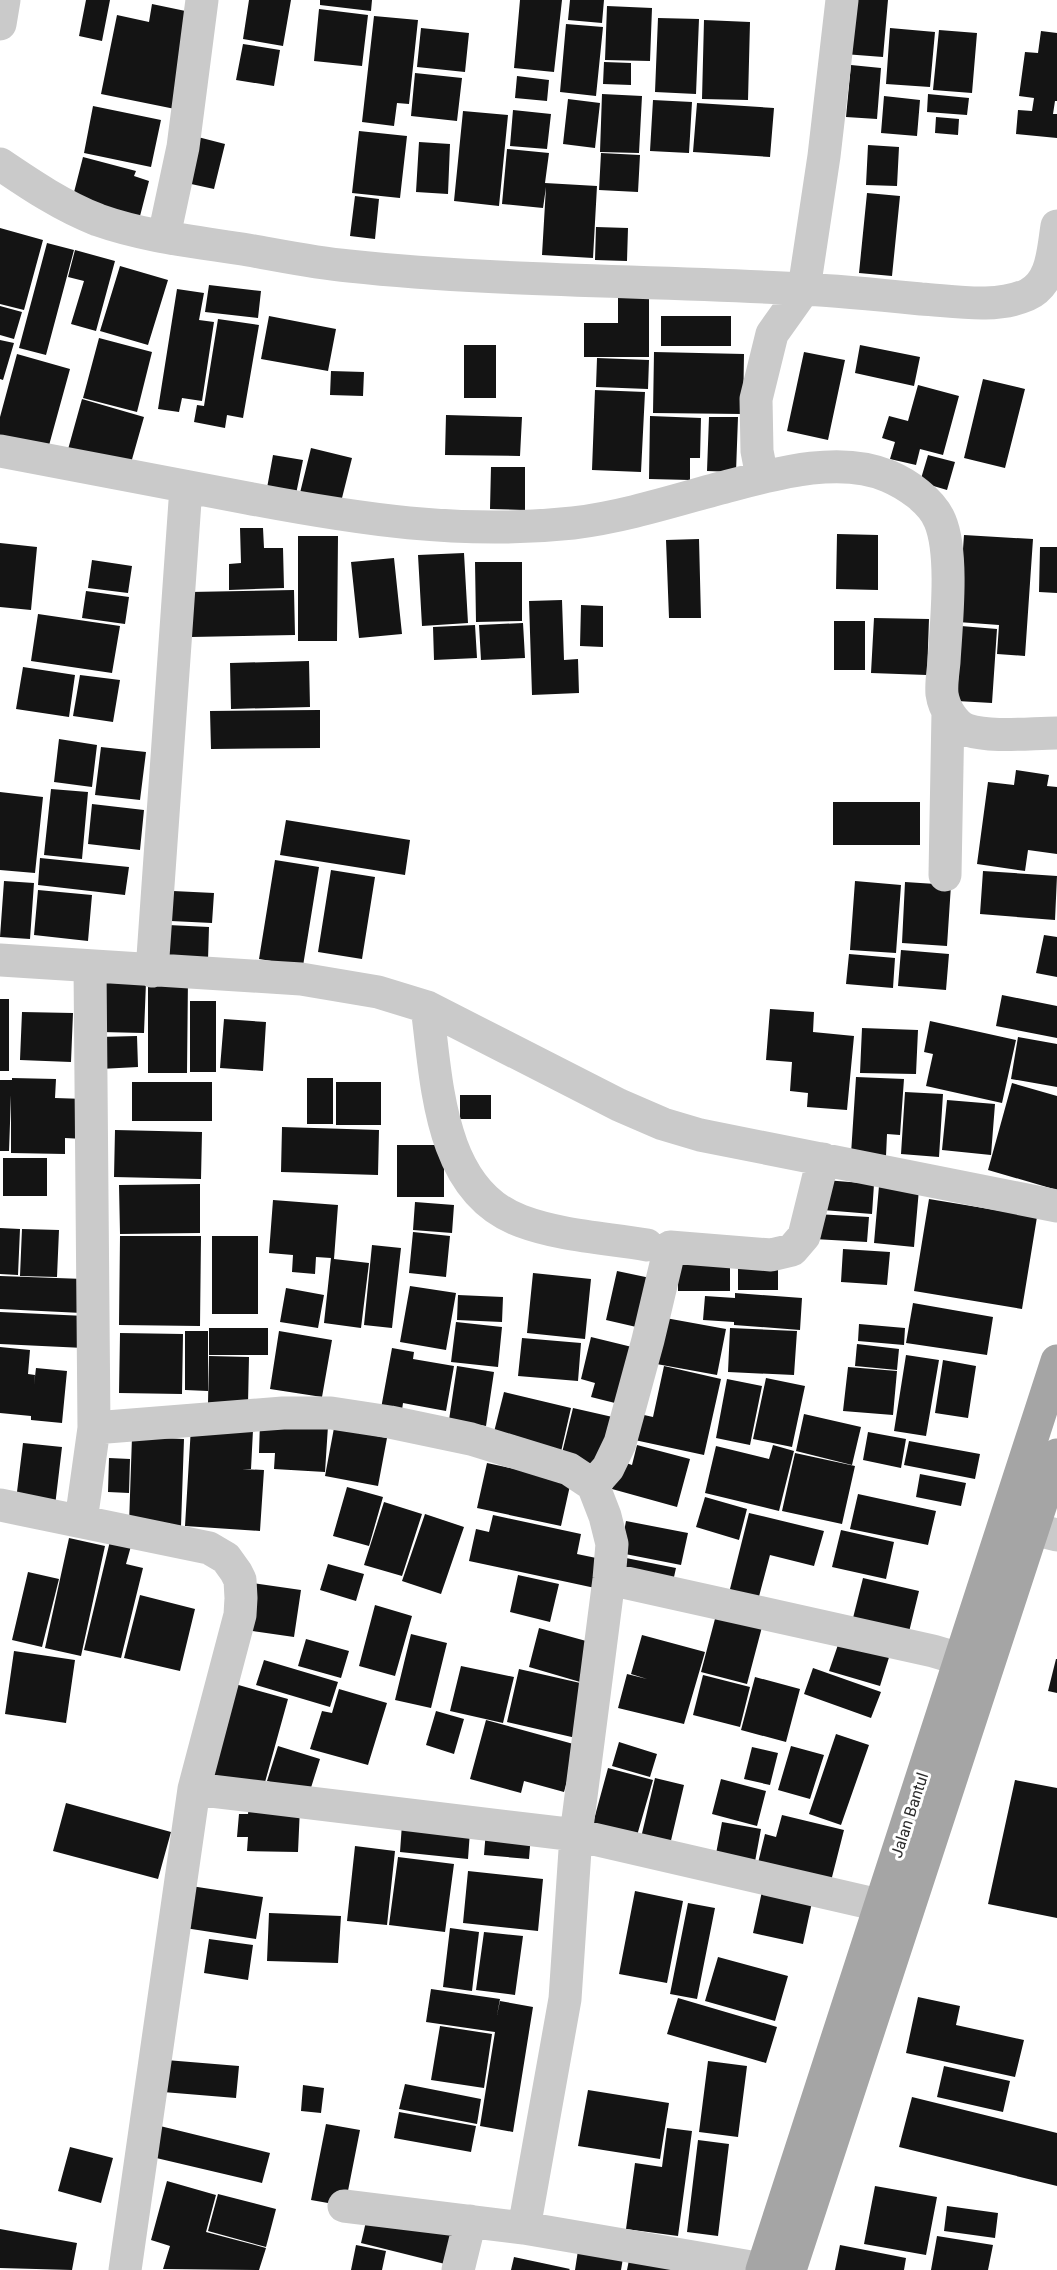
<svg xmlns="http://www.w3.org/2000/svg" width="1057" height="2270" font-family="Roboto,sans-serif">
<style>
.building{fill:#141414}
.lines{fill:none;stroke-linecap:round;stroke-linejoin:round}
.minor{stroke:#cacaca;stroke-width:33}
.primary{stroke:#a5a5a5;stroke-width:33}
.labels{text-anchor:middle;stroke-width:6;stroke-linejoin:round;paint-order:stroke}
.street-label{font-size:16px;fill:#2d2d2d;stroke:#fff}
</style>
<rect width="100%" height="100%" fill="#fff"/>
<path class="building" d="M86 0H110L102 41 79 36Z
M249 0H291L283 46 243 39Z
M320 0H372L371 11 320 5Z
M520 0H562L554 72 514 68Z
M570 0H604L602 23 568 20Z
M849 0H888L883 57 844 54Z
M152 4 195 13 175 109 101 94 117 15 149 22Z
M607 6 652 8 650 61 605 60Z
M319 9 368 15 362 66 314 61Z
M374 16 418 20 409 104 397 103 394 126 362 122Z
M658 18 699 19 696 94 655 92Z
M704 20 750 22 748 100 702 99Z
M566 24 603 27 596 96 560 92Z
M421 28 469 33 465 72 417 67Z
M890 28 935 32 930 87 886 84Z
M939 30 977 33 972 93 933 90Z
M1041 31 1057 33V101H1055L1053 114H1057V138L1016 134 1018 110 1032 111 1034 98 1019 96 1025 52 1038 53Z
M243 44 280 50 274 86 236 80Z
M604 62 631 63V85L603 84Z
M851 65 881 68 877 119 846 117Z
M415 73 462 78 457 121 411 116Z
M517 76 549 80 547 101 515 98Z
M602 94 642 96 639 153 600 152Z
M928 94 969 98 967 115 927 112Z
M884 96 920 100 917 136 881 133Z
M568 99 600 103 595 148 563 144Z
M653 100 692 102 689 153 650 151Z
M697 103 774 108 770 157 693 152Z
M93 106 161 120 151 167 84 153Z
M513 110 551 114 547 149 510 146Z
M463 111 508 115 499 206 454 201Z
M936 117 959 119 958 135 935 133Z
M359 131 407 136 400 198 352 193Z
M194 136 225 144 214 189 182 182Z
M419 142 450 144 448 194 416 192Z
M868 145 899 147 897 186 866 185Z
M507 149 549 153 545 183 597 186 593 258 542 255 546 187 543 208 502 204Z
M601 153 640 155 638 192 599 190Z
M83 157 136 171 134 176 149 181 140 216 71 204Z
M867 193 900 196 892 276 859 273Z
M355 196 379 199 375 239 350 236Z
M596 227 628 228 627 261 595 260Z
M0 228 43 240 24 310 0 304Z
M47 243 74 250 46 355 19 348Z
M75 250 115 261 96 331 71 324 84 281 68 277Z
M120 266 168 280 148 345 100 331Z
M209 285 261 291 258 318 205 312Z
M177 289 204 293 199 320 214 322 202 401 182 398 179 412 158 409Z
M618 294H649V357H584V323H618Z
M0 306 22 312 14 339 0 335Z
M269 316 336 329 328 371 261 359Z
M661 316H731V346H661Z
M218 319 259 325 243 418 227 415 225 428 194 422 197 405 204 406Z
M99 338 152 352 137 412 83 398Z
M0 340 14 343 3 380 0 379Z
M464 345H496V398H464Z
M860 345 920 357 914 386 855 373Z
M654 352 744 354 743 414 653 413Z
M804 352 845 360 828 440 787 431Z
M17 354 70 369 48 449 0 436V417Z
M597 358 649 360 648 389 596 387Z
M331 371 364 372 363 396 330 395Z
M983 379 1025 389 1005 468 964 458Z
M918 385 959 396 943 455 920 449 916 465 890 459 895 442 882 438 889 416 908 421Z
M595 390 645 392 641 472 592 470Z
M82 399 144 417 129 470 67 453Z
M446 415 522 417 520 456 445 455Z
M650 416 701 418 700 458H690V480L649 479Z
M709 417H738L736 472 707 471Z
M311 448 352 458 340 506 299 497Z
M273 455 303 460 296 494 267 488Z
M928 455 955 462 947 490 920 482Z
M491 467H525V510L490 509Z
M240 528H263L264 548H283L284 588 229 590V564L241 563Z
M837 534 878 535V590L836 589Z
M964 535 1033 539 1025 656 997 654 999 625 958 622Z
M298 536H338L337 641H298Z
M699 539 701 618H669L666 540Z
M0 543 37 547 31 610 0 607Z
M1040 547H1057V593L1039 592Z
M464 553 468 623 422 626 418 555Z
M394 558 402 634 359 638 351 562Z
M92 560 132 566 128 593 88 588Z
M475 562H522V621L476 622Z
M294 590 295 635 191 637 190 592Z
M86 591 129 597 125 624 82 618Z
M562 600 564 660 578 659 579 693 532 695 529 601Z
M581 605 603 606V647L580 646Z
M38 614 120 626 112 673 31 661Z
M874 618 929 619 927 675 871 673Z
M834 621H865V670H834Z
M523 623 525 658 481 660 479 625Z
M475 625 477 658 434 660 433 627Z
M961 626 997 629 992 703 957 701Z
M309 661 310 707 231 709 230 663Z
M23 667 75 675 69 717 16 709Z
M80 675 120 680 113 722 73 716Z
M320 710V748L211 749 210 711Z
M59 739 97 745 92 787 54 782Z
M101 747 146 752 140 800 95 795Z
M1016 770 1049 775 1047 786 1057 787V854L1028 850 1025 871 977 864 988 782 1014 785Z
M51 789 88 792 82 859 44 855Z
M0 792 43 797 35 873 0 870Z
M833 802H920V845H833Z
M92 804 144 810 140 850 88 844Z
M286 820 410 840 405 875 280 855Z
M40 858 129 867 125 895 38 885Z
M275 860 319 867 303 966 259 959Z
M331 870 375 877 362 959 318 952Z
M983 871 1057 876 1055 920 980 914Z
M4 881 34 883 30 939 0 937Z
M855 881 901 885 896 953 850 950Z
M905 882 951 885 947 946 902 943Z
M38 890 92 895 88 941 34 935Z
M173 891 214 893 212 923 171 921Z
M168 925 209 927 208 960 166 958Z
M1044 935 1057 937V977L1036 973Z
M901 950 949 954 946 990 898 986Z
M849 954 895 958 893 988 846 984Z
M148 976 188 977 187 1073H148Z
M102 981 146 982 144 1033 101 1032Z
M1002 995 1057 1006V1038L996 1026Z
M0 999H9V1071H0Z
M190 1001H216V1072H190Z
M770 1009 814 1012 813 1032 854 1036 847 1110 807 1107 808 1093 790 1091 792 1062 766 1060Z
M22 1012 73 1013 71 1062 20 1060Z
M224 1019 266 1022 263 1071 220 1068Z
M930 1021 1016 1040 1002 1103 926 1086 933 1054 924 1052Z
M862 1028 918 1030 916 1074 860 1073Z
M137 1036 138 1067 100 1069 99 1037Z
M1018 1037 1057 1044V1087L1011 1079Z
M856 1077 904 1079 900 1135 887 1134 886 1156 851 1154Z
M12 1078 56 1079 55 1098 85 1099 84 1139 65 1138V1154L11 1153V1095L9 1151H0V1080H12Z
M307 1078H333V1124H307Z
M132 1082H212V1121H132Z
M336 1082H381V1125H336Z
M1012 1083 1057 1096V1190L988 1170Z
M905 1092 943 1094 939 1157 901 1154Z
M460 1095H491V1119H460Z
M947 1100 995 1104 991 1155 942 1150Z
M282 1127 379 1130 378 1175 281 1172Z
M115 1130 202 1132 201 1179 114 1177Z
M397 1145H444V1197H397Z
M3 1158H47V1196H3Z
M825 1180 874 1184 872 1214 823 1210Z
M200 1184V1233L120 1234 119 1185Z
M879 1186 919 1189 914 1247 874 1243Z
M929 1199 1037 1217 1022 1309 914 1291Z
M273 1200 338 1205 334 1259 369 1263 361 1328 324 1323 331 1258 316 1257 315 1274 292 1272 293 1255 269 1253Z
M415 1202 454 1205 452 1233 413 1230Z
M816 1214 869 1217 867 1242 814 1239Z
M0 1228 20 1229 18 1275 0 1274Z
M22 1229 59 1230 57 1277 20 1276Z
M413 1232 450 1236 446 1277 409 1273Z
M120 1236H201L200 1326 119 1325Z
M212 1236H258V1314H212Z
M372 1245 401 1248 392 1328 364 1325Z
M843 1249 890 1252 887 1285 841 1282Z
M738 1260H778V1290H738Z
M678 1263H730V1291H678Z
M617 1271 655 1279 645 1329 606 1320Z
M533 1273 591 1279 585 1339 527 1333Z
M0 1276 84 1279 82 1313 0 1309Z
M410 1286 456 1293 446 1350 400 1342Z
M286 1288 324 1295 318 1328 280 1322Z
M735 1293 802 1298 800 1330 734 1325V1322L703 1320 705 1296 735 1298Z
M458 1295 503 1297 502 1322 457 1320Z
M913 1303 993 1317 987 1355 906 1343Z
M0 1312 85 1316 84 1348 0 1344Z
M660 1317 726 1329 717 1375 651 1363Z
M456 1322 502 1327 498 1367 451 1362Z
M859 1324 905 1328 904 1345 858 1341Z
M209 1328H268V1355H209Z
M730 1328 797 1331 794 1375 728 1372Z
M185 1331H208V1391L185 1390Z
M279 1331 332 1340 322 1397 270 1389Z
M120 1333 183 1334 182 1394 119 1393Z
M591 1337 632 1347 619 1404 591 1397 595 1383 581 1379Z
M522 1338 581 1343 578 1381 518 1376Z
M857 1344 899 1349 897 1370 855 1366Z
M0 1347 30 1350 28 1374 35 1375 34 1385 36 1368 67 1371 62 1423 31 1420V1416L0 1413Z
M392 1348 414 1352 413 1359 454 1366 446 1411 403 1403 401 1417 380 1414Z
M906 1355 939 1360 926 1436 894 1431Z
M209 1356 249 1357 248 1404 208 1403Z
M943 1360 976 1366 968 1418 935 1413Z
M457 1366 494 1372 486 1426 449 1420Z
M664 1366 721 1379 704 1455 630 1439 635 1413 653 1417Z
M848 1367 897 1371 893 1415 843 1411Z
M766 1378 805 1386 792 1447 753 1439Z
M727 1379 762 1386 750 1445 716 1438Z
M504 1392 571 1408 560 1456 492 1440Z
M573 1408 617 1418 605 1468 561 1457Z
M804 1414 861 1427 852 1465 796 1451Z
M260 1422 328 1426 325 1472 274 1469 275 1453H259Z
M191 1427 253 1430 251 1469H242L264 1470 260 1531 185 1526Z
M334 1428 387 1438 378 1486 325 1476Z
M868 1432 906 1439 901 1468 863 1460Z
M132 1437 184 1439 181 1526 129 1524Z
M909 1441 980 1454 975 1479 904 1465Z
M23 1443 62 1447 55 1506 16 1500Z
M637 1445 690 1459 677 1507 612 1489 620 1461 632 1465Z
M773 1445 794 1451 779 1511 705 1493 716 1446 769 1459Z
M795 1453 855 1466 842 1524 782 1511Z
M109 1458 130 1459 129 1493 108 1492Z
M487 1463 571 1481 561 1526 477 1508Z
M920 1474 966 1483 961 1506 916 1497Z
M347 1487 383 1497 369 1546 333 1536Z
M858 1494 936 1511 928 1545 850 1529Z
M705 1497 747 1509 739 1540 696 1527Z
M384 1502 422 1514 402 1576 364 1565Z
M749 1513 824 1531 814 1566 770 1555 757 1604 728 1597Z
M425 1514 464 1527 441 1594 402 1581Z
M493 1515 581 1534 577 1554 601 1559 595 1588 469 1561 476 1529 489 1532Z
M626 1521 688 1533 681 1565 620 1553Z
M841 1530 894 1542 886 1579 832 1567Z
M69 1538 105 1546 81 1656 45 1648Z
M110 1541 131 1546 126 1564 143 1568 121 1658 84 1650Z
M626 1558 676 1568 672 1586 622 1576Z
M328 1564 364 1574 356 1601 320 1590Z
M28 1572 59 1579 42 1647 12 1640Z
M518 1575 559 1584 550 1622 510 1612Z
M863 1578 919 1591 908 1636 852 1622Z
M252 1583 301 1590 294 1637 245 1630Z
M140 1595 195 1609 180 1671 124 1658Z
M375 1605 412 1616 395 1676 359 1666Z
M716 1615 762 1627 747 1684 701 1672Z
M539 1628 597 1644 587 1684 529 1667Z
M411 1634 447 1643 431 1708 395 1700Z
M642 1635 705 1652 684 1724 618 1708 627 1674 647 1679 631 1674Z
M841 1636 891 1651 880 1686 829 1671Z
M306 1639 349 1651 341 1678 298 1666Z
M14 1651 75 1660 66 1723 5 1714Z
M1056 1659H1057V1693L1048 1691Z
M264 1660 338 1682 330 1707 256 1685Z
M461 1666 514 1677 503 1723 450 1711Z
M813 1668 881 1692 871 1718 804 1694Z
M519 1669 589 1685 576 1738 507 1722Z
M703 1675 750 1687 740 1727 693 1715Z
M755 1677 800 1689 786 1742 741 1730Z
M235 1684 288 1699 262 1793 209 1779Z
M339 1689 387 1703 368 1765 310 1749 322 1711 332 1713Z
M436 1711 464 1719 454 1754 426 1745Z
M486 1720 577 1745 564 1792 524 1781 521 1793 470 1779Z
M836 1734 869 1745 841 1825 809 1814Z
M619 1742 657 1754 650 1777 612 1766Z
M278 1746 320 1759 309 1794 267 1781Z
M791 1746 824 1755 810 1799 778 1790Z
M752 1747 778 1753 770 1785 744 1779Z
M608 1768 653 1780 636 1839 592 1827Z
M655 1778 684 1785 669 1849 640 1842Z
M721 1779 766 1791 757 1826 712 1814Z
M1015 1780 1057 1788V1918L988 1904Z
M66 1803 171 1832 158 1879 53 1851Z
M249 1806 300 1807 298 1852 247 1851 248 1837H237L239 1814H248Z
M782 1815 844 1830 830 1885 757 1867 765 1834 776 1837Z
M722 1822 761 1829 754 1867 715 1859Z
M402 1824 470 1831 468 1859 400 1852Z
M486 1830 531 1834 529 1859 484 1855Z
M355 1846 395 1851 387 1925 347 1921Z
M398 1857 454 1864 445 1932 389 1925Z
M468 1871 543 1879 538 1931 463 1923Z
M764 1882 814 1893 803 1944 753 1933Z
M191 1886 263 1897 256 1939 185 1928Z
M635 1891 683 1901 667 1983 619 1974Z
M688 1903 715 1908 697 1999 670 1994Z
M269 1913 341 1916 338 1963 267 1961Z
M450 1928 479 1932 472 1991 443 1987Z
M484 1932 523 1936 515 1995 476 1990Z
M209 1939 253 1945 248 1980 204 1973Z
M718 1957 788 1976 775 2021 705 2001Z
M431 1989 500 1999 497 2015 500 2001 533 2007 513 2132 480 2126 495 2032 426 2022Z
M918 1997 960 2006 956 2025 1024 2040 1015 2077 906 2053Z
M678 1998 777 2027 766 2063 667 2034Z
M440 2026 492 2034 484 2088 431 2080Z
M166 2060 239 2066 236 2098 163 2092Z
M708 2061 747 2066 738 2137 699 2132Z
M944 2066 1010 2081 1003 2112 937 2097Z
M405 2084 481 2099 477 2124 399 2109Z
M303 2085 324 2088 321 2113 301 2111Z
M588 2090 669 2103 660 2159 578 2146Z
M912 2097 1057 2133V2186L899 2147Z
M399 2112 476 2126 471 2152 394 2138Z
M326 2124 360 2130 345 2206 311 2200Z
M160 2126 270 2153 262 2183 152 2157Z
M667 2128 692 2131 678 2236 626 2229 635 2163 662 2167Z
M698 2140 729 2144 718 2236 687 2232Z
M70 2147 113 2158 101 2203 58 2191Z
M167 2181 216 2195 206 2232 266 2248 259 2270 163 2269 170 2246 151 2240Z
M875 2186 937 2197 926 2255 864 2244Z
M218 2194 276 2209 266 2247 208 2231Z
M947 2206 998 2213 995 2238 944 2231Z
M368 2213 461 2236 453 2266 361 2243Z
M0 2229 77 2243 72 2270 0 2268Z
M937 2236 993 2245 988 2270H931Z
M579 2244 624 2252 621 2270H575Z
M356 2245 386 2251 382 2270H351Z
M840 2245 906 2258 904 2270H835Z
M630 2255 678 2270H627Z
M514 2257 570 2269 569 2270H511Z"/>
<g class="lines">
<path class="minor" d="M0 24 4 0
M0 164C31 185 62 206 98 220 146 237 198 242 248 250 282 256 315 263 349 266 499 282 651 280 802 289 841 291 881 295 921 299 954 301 995 309 1027 295 1053 283 1053 250 1057 226
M164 236 183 147 202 0
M0 451C82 467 164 483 247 498 357 519 460 535 573 523 622 517 670 502 717 489 768 476 837 454 888 476 907 484 932 501 940 521 954 554 946 626 944 662 943 672 941 684 942 694 944 708 954 725 967 730 992 738 1031 733 1057 733
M762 477 757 451 756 399 772 334 804 289 824 156 842 0
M945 875 948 712
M0 960 301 979 378 992 427 1007 619 1105 663 1124 700 1135 1057 1206
M152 971 186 487
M427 1007C437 1080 438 1191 521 1221 561 1236 606 1238 647 1245
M94 1428 283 1413H331L390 1422 471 1439 569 1469 593 1485 605 1516 612 1544 609 1579 576 1835 565 1999 524 2228
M593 1485 608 1468 620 1443 648 1340 670 1247 771 1255 792 1250 804 1236 823 1159
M0 1505 209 1548 226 1558 236 1572 240 1580 241 1598 240 1615 194 1789 125 2270
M81 1521 94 1428 90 966
M1033 1529 1057 1535
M609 1579 933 1651 987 1667
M194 1789 576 1835 879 1905
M344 2206 524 2228 762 2269
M458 2270 470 2221"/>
<path class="primary" d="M762 2270 1057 1361
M790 2270 1057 1455"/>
</g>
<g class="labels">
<g class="street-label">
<text transform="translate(909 1815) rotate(-72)" y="6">Jalan Bantul</text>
</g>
</g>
</svg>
